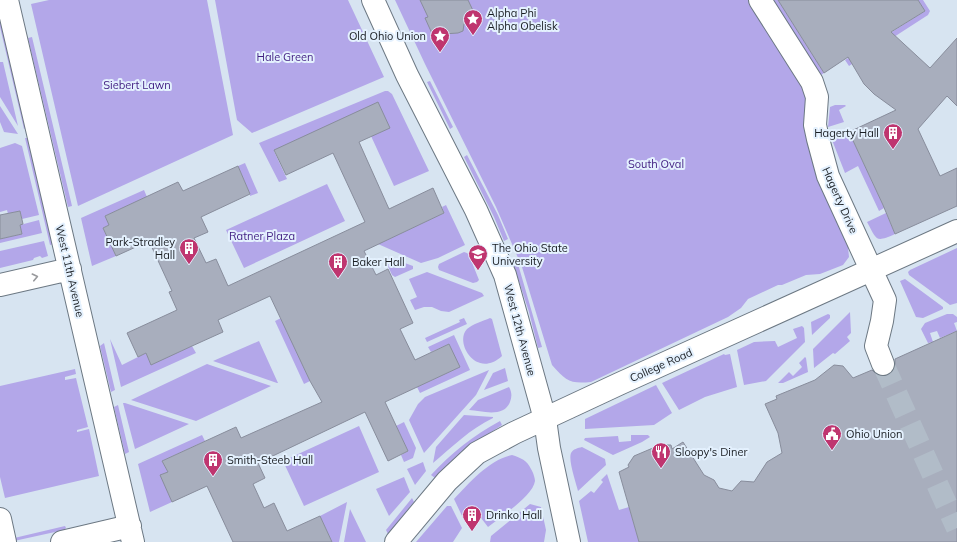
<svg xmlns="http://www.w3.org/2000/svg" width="957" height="542" font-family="Mulish,sans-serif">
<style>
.green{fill:#b3a7e9}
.building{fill:#a8aebd;stroke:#888d9c}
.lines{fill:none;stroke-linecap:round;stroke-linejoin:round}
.minor-tunnel{stroke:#b1bcc8;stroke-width:22;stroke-dasharray:22 11;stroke-linecap:butt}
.minor-casing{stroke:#6c7883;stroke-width:24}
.minor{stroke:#fff;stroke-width:22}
.oneway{stroke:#98999c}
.labels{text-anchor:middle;stroke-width:4;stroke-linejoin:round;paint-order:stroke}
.poi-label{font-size:11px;fill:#191d22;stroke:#e4f1fe;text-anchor:start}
.park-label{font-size:11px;fill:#3f1c80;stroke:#e4f1fe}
.street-label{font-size:11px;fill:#191d22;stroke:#e4f1fe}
</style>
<rect width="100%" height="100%" fill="#d7e4f1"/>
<path class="green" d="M49 0H207L233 135 78 206 31 4Z
M215 0H348L384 77 252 133 237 120Z
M395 0H760L812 82 850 244 848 247 849 257 843 265 820 274 806 275 782 285H778L748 299 741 308 728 317 591 382C570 384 566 381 552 365L522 267 496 207 425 64Z
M773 0H778L824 73 821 75Z
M918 0H923L930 11 928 15 849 66 845 60 863 48 865 49 925 11Z
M0 15 26 128 24 129 0 27Z
M32 37 72 206 68 207 28 38Z
M0 62H3L18 126 0 97Z
M430 81 453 127 450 129 427 82Z
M385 91H388L392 94 429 171 394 186 371 136 274 151 287 179 279 182 259 143Z
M835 105H845L846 106 839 110 844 122 828 127 830 107Z
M0 106 18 134 4 132 0 122Z
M849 132 883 205 884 208 879 211 858 166 845 173 832 140Z
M25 138H28L54 244 50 245Z
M15 143 22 146 39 215 22 219 20 211 8 214 7 210 0 212V148Z
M467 155 498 215 508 239 504 241 494 217 464 157Z
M245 163 258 193 250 196V194L238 166Z
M327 184 345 221 244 268 226 230Z
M144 190 147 197 105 216 109 225 103 228 116 256 92 266 81 218Z
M446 205 465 245 438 258 421 263 378 244 444 213 442 207Z
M886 213 895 234C875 243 877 240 867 222Z
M39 220 42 233 0 243V239L22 234 20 225Z
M44 241 48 256 42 258 40 256 34 258 33 260 0 268V251Z
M957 248V303L950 305 909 275 908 272 910 270Z
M464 252 467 253 469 255 479 280 477 282 473 283 439 270 438 267 439 264Z
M391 258 413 266V269L395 277 392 275 386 262 388 259Z
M518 264 542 347 538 348 529 312 514 266Z
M427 272 482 293 484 296 449 312 441 311 432 307H424L415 310 410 300 417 297 409 279Z
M905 279 943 307V309L923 318 916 317 900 281Z
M850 312 851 333 847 337 850 341 835 354 833 353 814 368 813 349Z
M828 314 830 315V318L812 335 811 322Z
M947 314H953L957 317V322L954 323 957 331 940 338 937 331 930 333 933 342 928 343 921 329 925 323Z
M281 318 310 381 304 384 275 321Z
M464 318 467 324 427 342 425 338 460 322 459 320Z
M490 318 492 319 502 356C476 380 454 342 467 329 473 324 483 321 490 318Z
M802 326 804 328 805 342 766 381 744 385 737 350 754 342 775 341 778 347 797 338 793 329Z
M454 335 470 370 420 393 417 387 459 367 449 344 431 352 428 347Z
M110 339 122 365 146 353 151 364 192 346 196 353 121 387Z
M259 341 278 383H277L213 361Z
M104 343 115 390 111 392 100 346Z
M724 354 725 355 730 354 737 387 705 397 679 410 662 383Z
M805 357 806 358 808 372 783 383H778L789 372 793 376 802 367 799 363Z
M207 364 271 386 196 421 131 400Z
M505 368 508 381 484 390 493 373Z
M75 369 76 374 65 377V380L76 378 88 427 77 430V432L89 429 99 476 5 498 0 477V386Z
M489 370 476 395 424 453 409 420 418 404 425 397Z
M656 385 672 413 654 425 585 429V419Z
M509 387C512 392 512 397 510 402 504 418 482 411 469 410L478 400Z
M123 403H125L189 424 135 449Z
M118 405 129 452 125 454 114 407Z
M464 415 493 417V418C470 429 452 447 433 463L436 447Z
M500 421 502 425 461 452 435 478 431 475C451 453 474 435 500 421Z
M404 422 416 448 413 458 404 462 401 455 408 451 396 426Z
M359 426 379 472 304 506 283 461Z
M202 435 205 441 162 461 168 472 161 475 172 502 150 512 138 464Z
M631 435H648L650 437 642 442 613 455 584 440 585 438 618 436 619 442 631 441Z
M582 447 605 459 606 465 578 491C576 483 568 460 571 453 573 449 578 448 582 447Z
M512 455C521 458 527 460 531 469 533 472 535 478 535 481 533 496 500 517 488 527L478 514 463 518 454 499C469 483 490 459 512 455Z
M423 462 426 471 415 485 407 469Z
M607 474 619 510 629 507 639 542H588L579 501 591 491 594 493 603 482 601 480Z
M404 477 410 492 389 516 376 489Z
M412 498 414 502 388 534 386 530Z
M347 502 339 542H326L331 540 320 516Z
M530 504 541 507 546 530 544 542H490L491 536Z
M447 506H451L462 528 453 542H416Z
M350 509 366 542H344Z
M65 526 66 528 64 530 14 541 10 539Z"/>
<path class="building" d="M420 0H468L477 19 464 24 463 31 458 33 443 34 434 38 425 18 428 17Z
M778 0H918L925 11 891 32 930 68 957 38V106L947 96 918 129 940 176 957 168V206L895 234 883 205 849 132 896 110 874 94 864 84 848 57 824 73Z
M378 102 390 128 359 142 389 209 433 188 444 213 364 251 376 275 388 269 413 323 400 329 415 360 449 344 460 367 385 402 408 451 388 461 365 412 258 463 265 478 253 484 264 508 274 503 287 531 320 516 332 542H233L207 486 172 502 160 475 168 472 162 461 236 427 241 438 322 402 310 381 270 296 218 320 223 332 192 346 151 365 146 353 138 357 127 333 177 310 169 292 172 291 149 241 116 256 103 228 109 225 105 216 178 182 183 191 238 166 250 194 201 217 208 232 194 238 206 263 216 259 228 286 365 222 333 153 286 175 274 150Z
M20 211 23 224 20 225 22 234 0 239V215Z
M957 331V542H639L619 472 629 467 628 465 634 456 660 445H671L672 449 683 442 704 475 714 480 719 488 732 491 741 481 754 482 767 462 782 453 778 433 765 404 777 399 776 396 815 380 834 365 843 366 853 378 872 370 876 374 881 376H887L893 371 895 366V359Z"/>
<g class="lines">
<path class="minor-tunnel" d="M883 364 957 528"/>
<g class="minor-casing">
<path id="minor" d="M7 0 133 542
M373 0 407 75 476 210 505 275 545 419 549 448 569 542
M760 0 812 82 817 97 815 125 818 139 828 176 885 300 882 321 876 346 883 364
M0 285 70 269
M0 519 5 542
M62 542 130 526
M396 542 447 481 477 453 514 433 619 384 957 231"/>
</g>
<use href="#minor" class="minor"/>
</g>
<defs><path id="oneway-chevron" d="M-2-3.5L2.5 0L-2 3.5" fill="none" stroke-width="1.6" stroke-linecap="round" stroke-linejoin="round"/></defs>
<use class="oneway" href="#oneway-chevron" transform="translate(35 277) rotate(-13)"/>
<defs>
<g id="sight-pin" transform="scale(1)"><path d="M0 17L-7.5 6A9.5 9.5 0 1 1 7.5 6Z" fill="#bf356f" stroke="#e4f1fe"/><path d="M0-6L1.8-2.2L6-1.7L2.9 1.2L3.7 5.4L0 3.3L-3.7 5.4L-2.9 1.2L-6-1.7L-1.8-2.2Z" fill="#fff"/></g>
<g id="building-pin" transform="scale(1)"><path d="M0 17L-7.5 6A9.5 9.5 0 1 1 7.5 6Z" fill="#bf356f" stroke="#e4f1fe"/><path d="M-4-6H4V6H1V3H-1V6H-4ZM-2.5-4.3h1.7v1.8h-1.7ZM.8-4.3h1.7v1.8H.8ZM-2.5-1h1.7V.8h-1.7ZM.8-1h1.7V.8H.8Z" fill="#fff"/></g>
<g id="university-pin" transform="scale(1)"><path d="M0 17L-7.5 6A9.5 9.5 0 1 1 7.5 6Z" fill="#bf356f" stroke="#e4f1fe"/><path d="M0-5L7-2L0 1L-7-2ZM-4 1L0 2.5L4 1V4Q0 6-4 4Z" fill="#fff"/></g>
<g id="civic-pin" transform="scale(1)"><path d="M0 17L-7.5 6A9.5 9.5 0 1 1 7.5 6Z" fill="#bf356f" stroke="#e4f1fe"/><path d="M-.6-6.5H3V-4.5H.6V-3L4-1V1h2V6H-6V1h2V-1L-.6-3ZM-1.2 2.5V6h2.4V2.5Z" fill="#fff"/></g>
<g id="restaurant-pin" transform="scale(1)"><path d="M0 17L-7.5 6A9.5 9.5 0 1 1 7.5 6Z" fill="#bf356f" stroke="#e4f1fe"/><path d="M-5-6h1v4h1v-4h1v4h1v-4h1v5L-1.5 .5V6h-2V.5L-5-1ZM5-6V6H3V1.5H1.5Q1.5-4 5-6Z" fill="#fff"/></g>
</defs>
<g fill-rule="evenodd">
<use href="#sight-pin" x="473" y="19"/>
<use href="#sight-pin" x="440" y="36"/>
<use href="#building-pin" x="893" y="133"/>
<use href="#building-pin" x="189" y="248"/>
<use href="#university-pin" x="478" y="254"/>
<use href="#building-pin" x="338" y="262"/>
<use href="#civic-pin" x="832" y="434"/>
<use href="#restaurant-pin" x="661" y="452"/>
<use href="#building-pin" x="213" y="460"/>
<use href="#building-pin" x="472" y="515"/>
</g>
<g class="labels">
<g class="poi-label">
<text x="487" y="17">Alpha Phi<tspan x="487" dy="13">Alpha Obelisk</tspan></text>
<text x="426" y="40" text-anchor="end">Old Ohio Union</text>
<text x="879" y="137" text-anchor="end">Hagerty Hall</text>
<text x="175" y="246" text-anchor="end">Park-Stradley<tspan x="175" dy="13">Hall</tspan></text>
<text x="492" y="252">The Ohio State<tspan x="492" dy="13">University</tspan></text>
<text x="352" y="266">Baker Hall</text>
<text x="846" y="438">Ohio Union</text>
<text x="675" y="456">Sloopy's Diner</text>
<text x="227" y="464">Smith-Steeb Hall</text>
<text x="486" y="519">Drinko Hall</text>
</g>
<g class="park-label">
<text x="285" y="61">Hale Green</text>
<text x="137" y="89">Siebert Lawn</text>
<text x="656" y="168">South Oval</text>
<text x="262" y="240">Ratner Plaza</text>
</g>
<g class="street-label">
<text transform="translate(840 200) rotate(66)" y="4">Hagerty Drive</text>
<text transform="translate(70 271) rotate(77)" y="4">West 11th Avenue</text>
<text transform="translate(520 330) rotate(75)" y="4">West 12th Avenue</text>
<text transform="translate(661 365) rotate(-24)" y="4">College Road</text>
</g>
</g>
</svg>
